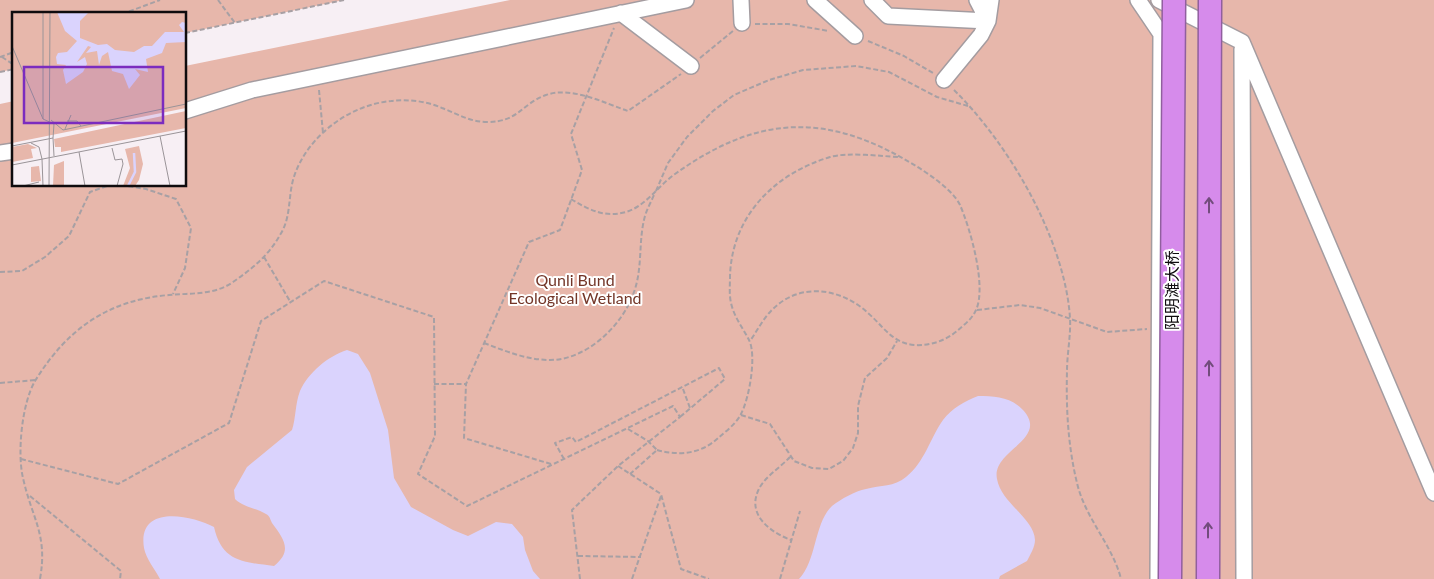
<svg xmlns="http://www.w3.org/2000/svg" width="1434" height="579" font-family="Lato,'Noto Sans SC',sans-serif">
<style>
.green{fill:#e7b7ab}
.water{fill:#dad3fd}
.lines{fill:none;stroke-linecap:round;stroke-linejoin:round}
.minor-casing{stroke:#a49ca0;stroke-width:18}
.path{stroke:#a7a0a4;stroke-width:2;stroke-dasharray:5 2.5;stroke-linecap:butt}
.minor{stroke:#fff;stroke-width:15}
.highway-bridge-casing{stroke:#905f9e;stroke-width:25;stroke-linecap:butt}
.highway-bridge{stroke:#d68beb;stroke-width:22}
.oneway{stroke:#724c7c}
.labels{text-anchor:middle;stroke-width:4;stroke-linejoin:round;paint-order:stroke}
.park-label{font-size:16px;fill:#733628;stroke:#fff}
.street-label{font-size:16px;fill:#0f0c0e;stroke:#fff}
.inset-river{fill:none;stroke:#dad3fd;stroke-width:2.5}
.inset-road{fill:none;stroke:#9a9498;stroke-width:1}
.view{fill:#7b2cbf;fill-opacity:0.15;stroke:#7b2cbf;stroke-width:2.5}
.inset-edge{fill:none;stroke:#0f0c0e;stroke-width:2.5}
</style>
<rect width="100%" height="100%" fill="#f7eff4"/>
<path class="green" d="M0 0H344L185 33V14H14V69L0 72Z
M510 0H1434V579H0V104L14 101V185H185V66Z"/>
<path class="water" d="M347 350 358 354 370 373 388 430 394 478 411 507 453 530 468 536 496 522 512 524 523 537 525 550 533 571 540 579H160C155 569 146 559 144 548 137 504 191 515 214 527 222 562 243 562 274 566 293 551 284 539 272 523 270 519 270 516 266 514 256 508 243 507 235 499L234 490 247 467 292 430C296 418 295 404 300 391 308 373 328 356 347 350Z
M978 396C995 396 1011 397 1023 410 1050 440 991 450 997 479 1001 503 1034 518 1035 540 1035 547 1030 555 1027 561L1000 576 999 579H799C817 560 814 523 832 506 841 499 855 491 866 489 881 485 894 487 906 477 925 462 930 438 943 420 952 408 965 401 978 396Z"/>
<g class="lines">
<g class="minor-casing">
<path id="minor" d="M741 0 742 23
M815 0 855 36
M872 0 888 16 988 21
M977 0 988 21
M1138 0 1161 34 1158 579
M1159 0 1242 42 1434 493
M621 13 691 66
M1242 49 1244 579
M944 80 981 35 988 21 991 0
M185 111 252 90 686 0
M0 153 14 151"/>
</g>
<path class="path" d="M218 0 235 23
M122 14 160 0
M755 24H788L829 31
M185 33 344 0
M868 41 904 56 933 73
M0 57 14 52
M2 57 14 65
M700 58 733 31
M0 72 14 69
M319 90 323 133
M954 90C1009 144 1065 240 1070 318 1071 335 1067 354 1067 371 1066 409 1068 446 1077 483 1085 518 1113 546 1121 579
M121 185 146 189 176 199 191 228 185 268 173 294
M656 191 668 163 687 137 713 111 734 95 769 80 803 70 856 66 889 72 937 97 968 106
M571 199C589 210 605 218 626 212 646 206 658 186 675 174 749 121 814 111 895 154 914 164 951 186 960 205 970 228 987 286 976 310 972 319 964 325 957 331 945 341 930 346 914 345 892 343 883 326 868 313 841 288 799 281 771 311 763 319 757 331 750 341
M264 257 291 303
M0 272 22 271 45 257 69 236 90 192 110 185
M977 310 1020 305 1040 308 1107 332 1147 329
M484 343C505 351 527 360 550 360 587 360 623 325 634 292 643 267 638 241 645 216 647 209 651 202 654 195
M0 383 36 380
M434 384H466
M683 389 690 408
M741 415 770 424 794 461 812 468 829 469 843 461 853 448 858 433V406L865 378 887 358 897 341
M628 429 648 441 657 450 630 474
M657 450C679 456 700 454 717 439 725 432 736 424 741 414 749 399 757 356 749 340 743 328 734 317 731 303 729 294 730 285 730 276 732 216 774 174 830 157 847 152 880 156 898 157
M790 457C781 467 763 478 758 491 747 516 772 533 791 540
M21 459 118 484 229 423 261 321 324 281 434 317 435 436 418 474 467 506 673 406 680 417 618 466 572 510 580 579
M564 459 555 443 572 437 576 442 719 368 725 379 680 417
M551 464 464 438 466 384 529 242 560 230 582 170 571 134 614 28
M618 466 661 494 681 569 709 579
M30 496 121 571 120 579
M578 556 641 557
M40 579C48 534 32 519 23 478 17 453 22 403 35 381 67 329 108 300 169 295 191 293 215 295 233 282 252 269 269 255 280 235 291 218 288 199 293 180 305 138 348 105 391 101 407 99 427 101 442 108 458 114 470 122 487 122 519 122 521 104 546 95 572 86 604 103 628 111L681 74
M632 579 661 496
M780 579 800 511"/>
<use href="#minor" class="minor"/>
<g class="highway-bridge-casing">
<path id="highway-bridge" d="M1170 579 1174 0
M1208 579 1210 0"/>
</g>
<use href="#highway-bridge" class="highway-bridge"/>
</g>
<defs><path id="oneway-shaft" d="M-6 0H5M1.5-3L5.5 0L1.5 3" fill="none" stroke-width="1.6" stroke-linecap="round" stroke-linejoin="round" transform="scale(1.25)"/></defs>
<g class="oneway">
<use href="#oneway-shaft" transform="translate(1209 205) rotate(-90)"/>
<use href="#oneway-shaft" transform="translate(1209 368) rotate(-90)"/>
<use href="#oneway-shaft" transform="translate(1208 530) rotate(-90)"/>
</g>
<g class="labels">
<g class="park-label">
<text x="575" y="286">Qunli Bund<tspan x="575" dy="18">Ecological Wetland</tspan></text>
</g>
<g class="street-label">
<text transform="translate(1172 290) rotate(-90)" y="6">阳明滩大桥</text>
</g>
</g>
<g transform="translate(12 12)">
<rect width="174" height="174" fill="#f7eff4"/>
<path d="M0 0H174V96L0 131ZM174 99V116L49 140V135H43L42 127ZM16 132 25 136 19 137 21 146 0 150V135ZM127 134 131 152 127 168 123 174H111L118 156 113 137ZM52 149V174H41L42 153ZM27 154 29 169 19 170V155Z" fill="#e7b7ab"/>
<path d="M45 0H77L68 9V26L86 33 95 32 103 38 122 40 132 34H140L153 20H172L167 13 170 10 174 11V30L154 31 150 41 134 47 136 60 123 57 128 63 117 77 111 62 100 59 96 40 90 44 87 53 85 39 74 41 79 35 76 34 65 50 73 45 75 52 71 60 54 72 51 58 54 53 45 52 44 45 46 41 55 40 65 29 53 19Z" fill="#dad3fd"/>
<path class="inset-river" d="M116 174 123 160 122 141"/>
<path class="inset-road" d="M31 0V107M0 34 31 107 42 112 41 126M39 108 51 118 174 92M55 109H65L69 114M53 117 59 103M148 124 158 174M19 131 27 135 30 147M0 134 41 126 42 144M100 136 103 148 110 147 111 152 105 174M67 140 73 174M30 147 31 174M0 153 174 119M11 174 27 170M37 174 38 0"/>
<path class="view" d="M12 55H151V111H12Z"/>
<rect width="174" height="174" class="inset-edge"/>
</g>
</svg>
